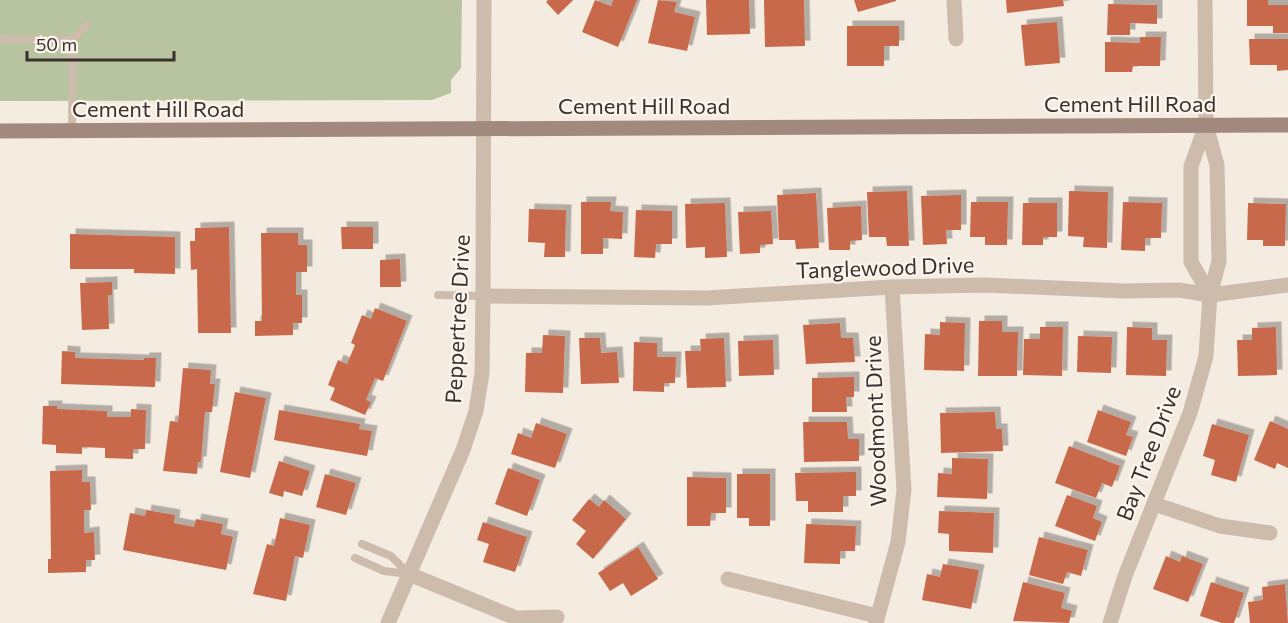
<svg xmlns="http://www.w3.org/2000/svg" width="1288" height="623" font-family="Commissioner,sans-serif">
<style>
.green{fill:#b8c4a0}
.building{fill:#c8694b;filter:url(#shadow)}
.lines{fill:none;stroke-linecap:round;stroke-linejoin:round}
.lane{stroke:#cdbbac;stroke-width:8}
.street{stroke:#cdbbac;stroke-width:15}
.secondary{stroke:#a18a7d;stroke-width:15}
.labels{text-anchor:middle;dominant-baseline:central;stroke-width:4.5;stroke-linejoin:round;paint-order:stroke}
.street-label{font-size:22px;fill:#3b302b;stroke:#fbf5ee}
</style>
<defs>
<filter id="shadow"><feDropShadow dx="5.5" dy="-5.5" stdDeviation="0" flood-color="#0004"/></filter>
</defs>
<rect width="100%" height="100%" fill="#f4ebe1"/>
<path class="green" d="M0,0H462L461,68L451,80V93L432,100L0,101Z"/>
<g class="building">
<path d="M548,0H573L558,15L546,2Z"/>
<path d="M595,0L611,6L613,0H637L618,47L582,32Z"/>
<path d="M658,0L677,2L674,12L695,17L687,51L648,43Z"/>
<path d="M706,0H749L750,34L707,35Z"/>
<path d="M764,0H804L805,46L765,47Z"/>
<path d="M854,0H896V1L858,12Z"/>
<path d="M1006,0H1063L1064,6L1007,13Z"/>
<path d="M1247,0H1268V5H1288V33H1273V26H1247Z"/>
<path d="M1108,4L1157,5V24L1130,23V35H1107Z"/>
<path d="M1057,22L1060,63L1025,66L1021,25Z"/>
<path d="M847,26H899V46H884V66H847Z"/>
<path d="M1140,37H1161L1160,66H1133L1132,72H1105V42L1140,43Z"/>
<path d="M1249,39H1288V70L1277,71V65H1250Z"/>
<path d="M907,191L909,246H887L886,237H869L867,192Z"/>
<path d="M1069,191L1108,192L1107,248L1083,247L1084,237L1068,236Z"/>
<path d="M816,193L819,248L796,249L795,240H779L777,195Z"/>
<path d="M961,195V230H946L947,244L923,245L921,196Z"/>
<path d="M581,202H611L610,211L623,212L622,239L603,238V254H581Z"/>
<path d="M971,202H1008L1007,245H985V237H970Z"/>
<path d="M1123,202L1162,203L1161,238H1145V251L1121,250Z"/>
<path d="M725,203L727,257L705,258V247L686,248L685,204Z"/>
<path d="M1023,203H1057V237H1043V245H1022Z"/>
<path d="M1248,203L1286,204L1285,246H1263V240H1247Z"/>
<path d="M861,206L862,240L850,241V250H829L827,208Z"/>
<path d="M529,209L566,210L565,257H544L545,243L528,242Z"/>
<path d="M636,210L672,211V244H656L655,258L634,257Z"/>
<path d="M771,211L773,244L760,245V253L740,254L738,212Z"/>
<path d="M229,227L231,333H198L197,269L191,270L190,241H195V228Z"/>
<path d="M341,227H373V249H342Z"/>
<path d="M261,233H298V245H307V272H296V295H302V323H293V335L255,336V321H262Z"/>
<path d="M70,234L175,237V274L134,273V269H70Z"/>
<path d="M400,259L401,287H380V260Z"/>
<path d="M112,282V295H108L109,329L82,330L80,283Z"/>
<path d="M375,308L407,321L383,381L375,378L366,400L371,402L365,415L330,400L335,388L328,385L338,360L347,364L355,345L351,343L362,315L371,319Z"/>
<path d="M979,321H1002V332H1018L1017,376H978Z"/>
<path d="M940,322L965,323L964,371L924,370L925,334L940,335Z"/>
<path d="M840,323L841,338H853L855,362L806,364L803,325Z"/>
<path d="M1040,327H1063L1062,376L1023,375L1024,339H1040Z"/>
<path d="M1127,327L1152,328V340H1167L1166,376L1126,375Z"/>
<path d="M1276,327L1277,375L1238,376L1237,340H1252V328Z"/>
<path d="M543,335L565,336L563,393L525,392L526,353H542Z"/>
<path d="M1078,336L1112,337L1111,373L1077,372Z"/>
<path d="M579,338H600L601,353L617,352L619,383L581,384Z"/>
<path d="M724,338L726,387L687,388L685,351H701L700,339Z"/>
<path d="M773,340L774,375L739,376L738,341Z"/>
<path d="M634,342L657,343V357H676L675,383H664V392L633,391Z"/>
<path d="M62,351L75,352V358L144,360V358H156L155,387L61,384Z"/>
<path d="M183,368L211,370L210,384H215L212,412H205L201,462H198L197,474L163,471L170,421L178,422Z"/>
<path d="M854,377V397H846L847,412H812V378Z"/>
<path d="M235,392L266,398L250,478L220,472Z"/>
<path d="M43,406H57V409L107,411V417H131V409L146,410L145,449H133V459L105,458V448L82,447V454L56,453V445L42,444Z"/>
<path d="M279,410L360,424L359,429L372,431L367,456L274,440Z"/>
<path d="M1098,410L1131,422L1126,435L1133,437L1126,456L1087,442Z"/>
<path d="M995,412L996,429H1002L1003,451L941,453L940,413Z"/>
<path d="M1270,421L1288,429V468L1277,463L1275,469L1254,460Z"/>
<path d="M803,422H847L848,439H859V461L804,462Z"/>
<path d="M536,423L567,434L555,468L511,454L518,433L531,438Z"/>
<path d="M1212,424L1249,435L1236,482L1211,475L1215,460L1203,456Z"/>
<path d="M1069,446L1120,466L1112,487L1102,483L1096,498L1055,483Z"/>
<path d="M952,458L988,459L987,499L937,497L938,473L952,474Z"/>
<path d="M279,461L310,471L302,496L284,491L283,497L269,493Z"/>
<path d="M508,468L540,480L527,516L495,504Z"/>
<path d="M82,470V482H90L91,510H84V533L94,532L95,560H86V572L48,573V559H51L50,471Z"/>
<path d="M856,472V496H843V512H808V501H796L795,473Z"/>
<path d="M325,474L356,483L346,515L316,507Z"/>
<path d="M737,474H770V526H749V518H737Z"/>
<path d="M687,477L726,478V513H711L710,526H687Z"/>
<path d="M1067,495L1097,506L1093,518L1102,522L1095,541L1055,526Z"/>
<path d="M589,499L599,507L604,500L626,519L593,559L576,544L586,531L572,520Z"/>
<path d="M146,510L175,515L174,523L194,527L196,519L223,524L221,534L233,537L226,570L123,550L130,513L145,516Z"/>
<path d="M939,511L994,513L993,553L949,551V534L938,533Z"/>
<path d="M280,518L310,525L303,558L295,556L286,601L253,594L267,544L274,546Z"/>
<path d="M483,522L527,537L515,572L483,562L489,544L477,540Z"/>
<path d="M806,524L856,526L855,551H840V564L804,563Z"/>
<path d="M1039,537L1088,550L1081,576L1067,572L1063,584L1029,575Z"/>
<path d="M638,547L658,579L631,596L623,583L610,591L598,573Z"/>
<path d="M1166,556L1180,562L1182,556L1203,564L1188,602L1153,589Z"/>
<path d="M943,564L979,570L971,609L922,600L927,574L940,577Z"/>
<path d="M1023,582L1065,593L1061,608L1072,611L1069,623L1013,621Z"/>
<path d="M1211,582L1244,593L1234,623H1222L1200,616Z"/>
<path d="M1285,584L1288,623H1250L1248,602L1263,600L1262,587Z"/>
</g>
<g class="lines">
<g class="lane">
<path d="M0,39L73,40"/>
<path d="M72,131L73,40L86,25"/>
<path d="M438,295L483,296"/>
<path d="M362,544L391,556L409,574"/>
<path d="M355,558L384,571L409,574"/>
</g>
<g class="street">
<path d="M954,0L956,39"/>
<path d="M1206,125L1191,166V262L1210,295"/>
<path d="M483,296L706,298L892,287L985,285L1124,291L1179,290L1210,295L1288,285"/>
<path d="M1154,504L1220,526L1270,533"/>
<path d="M409,574L516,618L557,617"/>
<path d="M728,579L877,616"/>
<path d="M388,623L463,450L476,411L482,373L483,296L484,0"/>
<path d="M876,623L898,542L904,490L892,287"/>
<path d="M1110,623L1125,576L1190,413L1206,356L1210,295L1219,261L1217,165L1206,125L1205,0"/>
</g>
<path class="secondary" d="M0,131L1288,125"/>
</g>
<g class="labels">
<g class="street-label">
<text x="1130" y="103">Cement Hill Road</text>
<text x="644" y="105">Cement Hill Road</text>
<text x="158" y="108">Cement Hill Road</text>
<text transform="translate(885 267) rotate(-2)">Tanglewood Drive</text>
<text transform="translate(457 319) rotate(-87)">Peppertree Drive</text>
<text transform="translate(875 421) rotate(-92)">Woodmont Drive</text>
<text transform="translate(1148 453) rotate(-69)">Bay Tree Drive</text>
</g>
</g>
<path d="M27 51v9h147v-9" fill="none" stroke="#3b302b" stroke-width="3"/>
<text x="36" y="51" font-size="18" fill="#3b302b" stroke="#fbf5ee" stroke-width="4.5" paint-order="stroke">50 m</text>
</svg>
